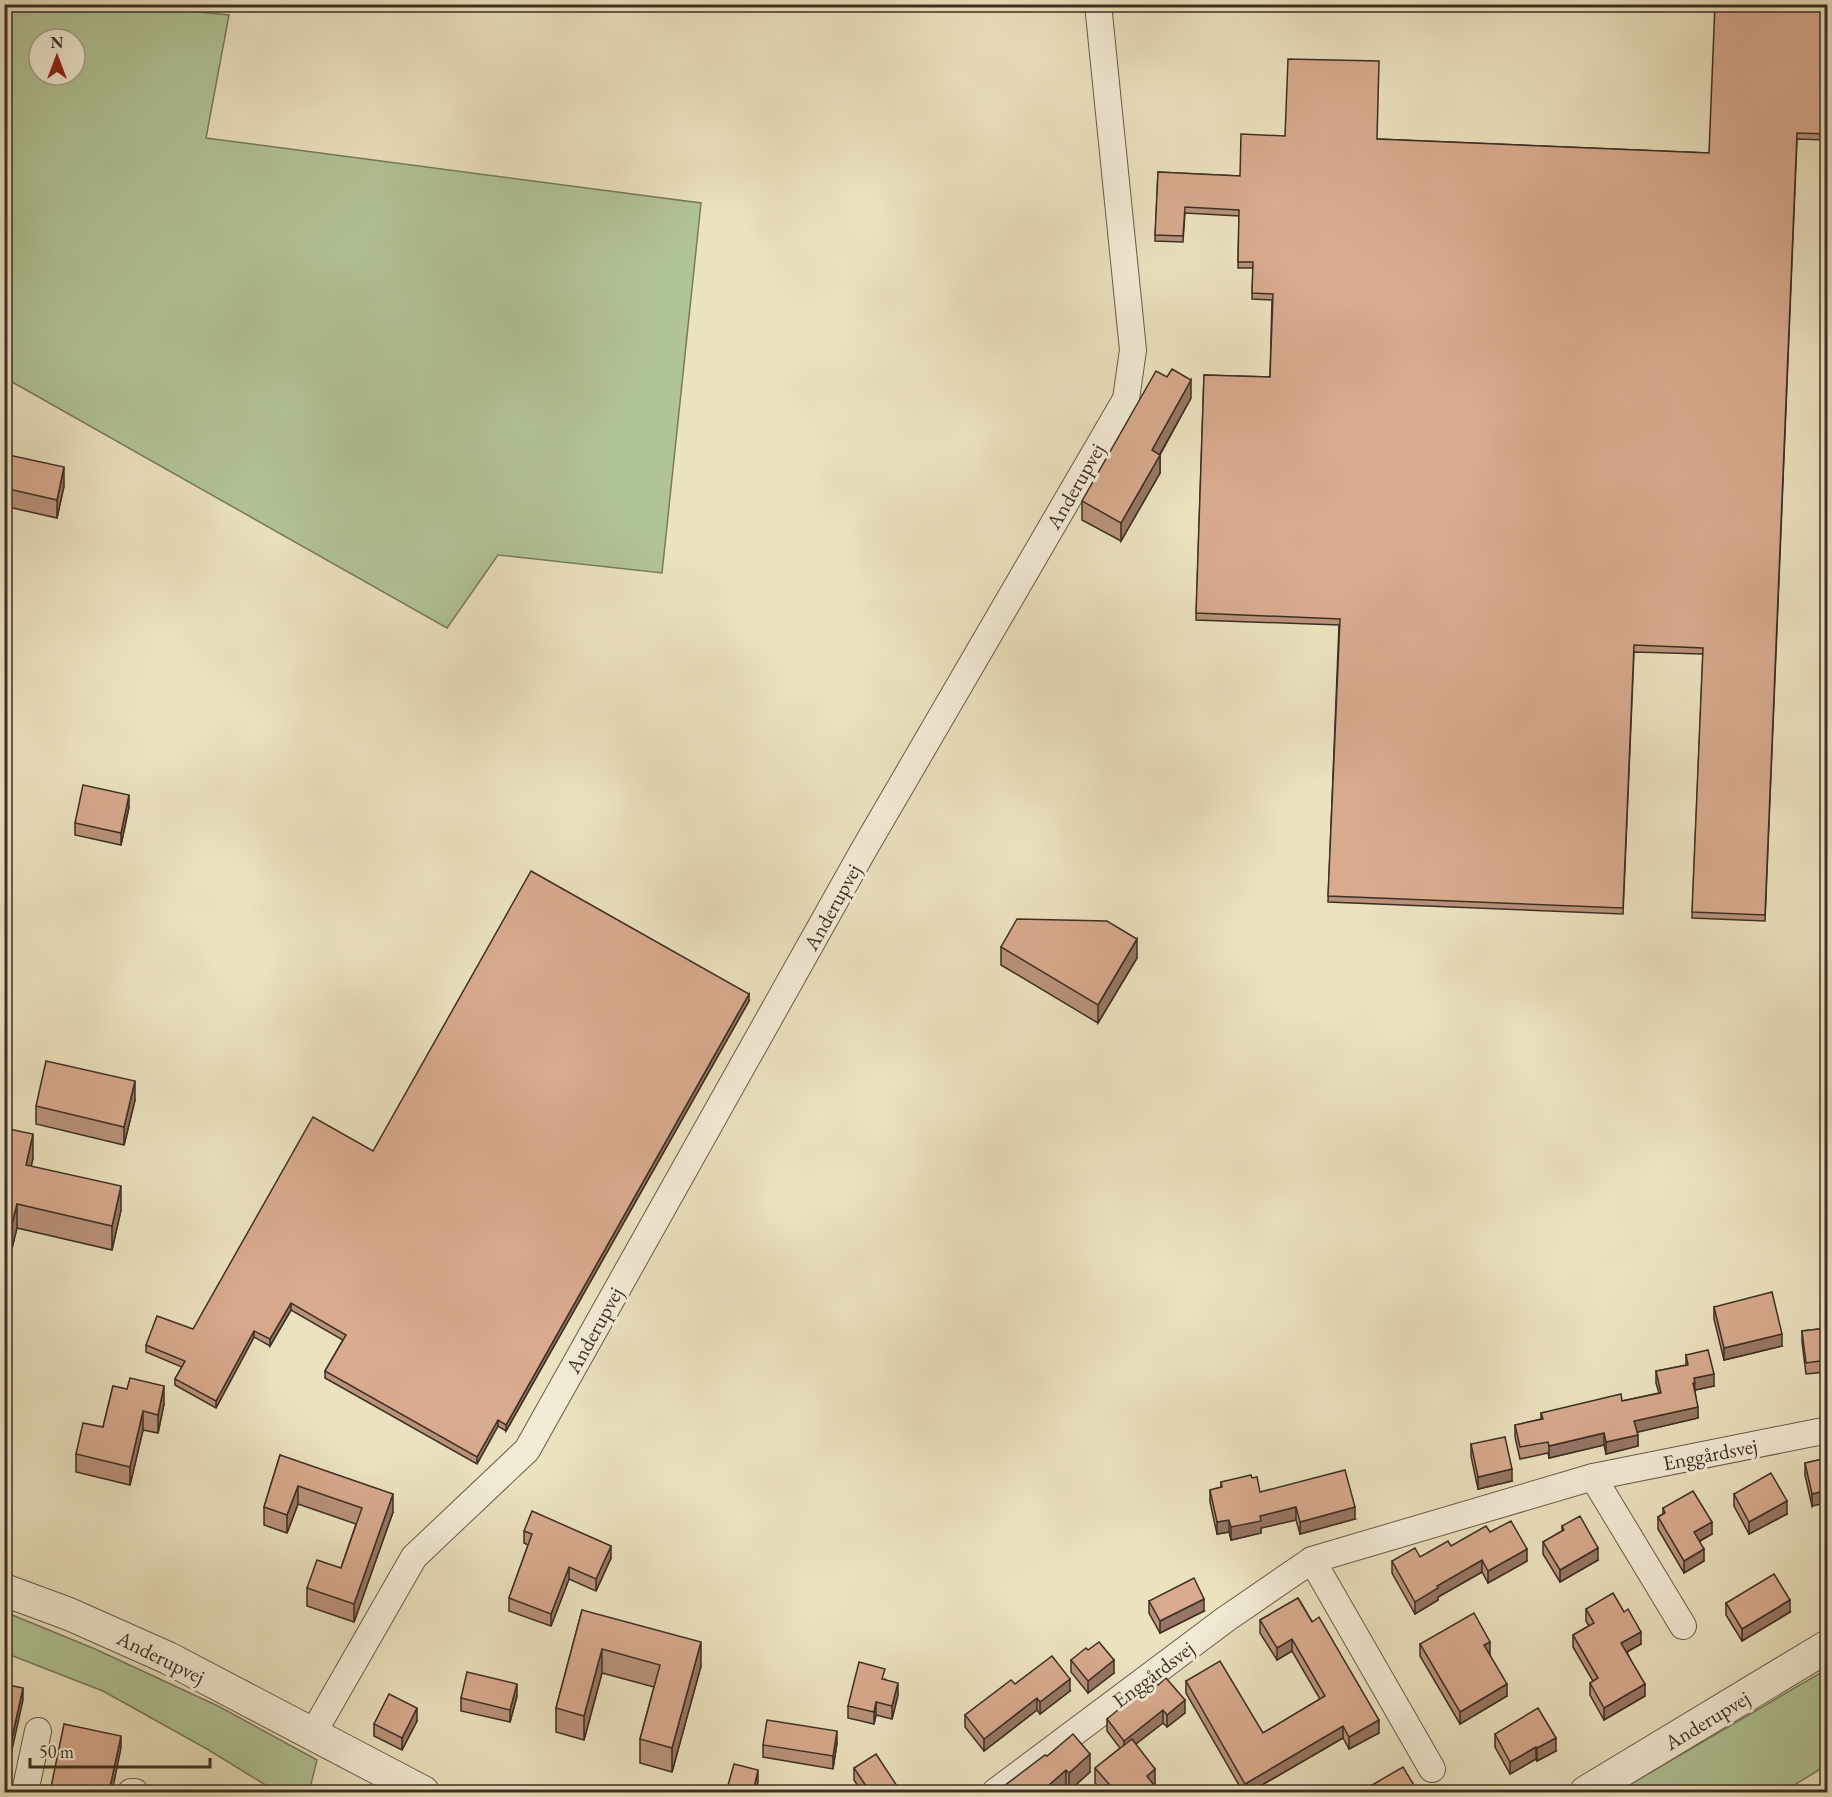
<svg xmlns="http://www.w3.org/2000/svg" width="1832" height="1797" font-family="'EB Garamond',serif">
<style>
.green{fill:#b1c497;stroke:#777a5e;stroke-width:1.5;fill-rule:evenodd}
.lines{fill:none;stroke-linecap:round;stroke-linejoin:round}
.minor-casing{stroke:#685c4c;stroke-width:28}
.tertiary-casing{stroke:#685c4c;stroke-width:34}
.minor{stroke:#f2ecd5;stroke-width:26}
.tertiary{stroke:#f2ecd5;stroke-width:32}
.wall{fill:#ba927a;stroke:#3d2f26;stroke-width:1.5}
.shaded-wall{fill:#977763;stroke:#3d2f26;stroke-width:1.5}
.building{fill:#d8aa8e;stroke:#3d2f26;stroke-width:1.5}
.labels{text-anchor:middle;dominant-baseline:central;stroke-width:6;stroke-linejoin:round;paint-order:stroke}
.street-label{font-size:21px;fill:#3d2f26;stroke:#f2ecd5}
</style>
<rect width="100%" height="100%" fill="#ebe2bf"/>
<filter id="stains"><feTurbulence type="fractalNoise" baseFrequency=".00333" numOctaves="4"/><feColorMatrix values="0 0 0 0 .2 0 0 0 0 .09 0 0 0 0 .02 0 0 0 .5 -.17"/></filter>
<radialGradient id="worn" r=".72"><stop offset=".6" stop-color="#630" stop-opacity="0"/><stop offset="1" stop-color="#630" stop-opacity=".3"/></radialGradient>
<g class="green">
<path d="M131,5L229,15L206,138L701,203L662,573L498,555L447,628L5,378V5ZM39,39H75V75H39Z"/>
<path d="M5,1612L95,1649L218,1706L317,1760L309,1792H277L207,1749L103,1691L5,1653Z"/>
<path d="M1827,1669V1765L1783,1792H1617Z"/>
</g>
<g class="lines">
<defs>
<g id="minor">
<path d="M1593,1477L1683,1626"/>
<path d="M1312,1560L1432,1769"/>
<path d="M312,1735L414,1557L527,1450L863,851L1126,399L1133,350L1098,4"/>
<path d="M25,1792L38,1731"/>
<path d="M131,1792H135"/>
<path d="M995,1792L1226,1619L1312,1560L1593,1477L1828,1430"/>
</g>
<g id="tertiary">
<path d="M4,1590L69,1614L168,1658L423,1792"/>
<path d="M1586,1792L1828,1646"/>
</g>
</defs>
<use href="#minor" class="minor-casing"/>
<use href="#tertiary" class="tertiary-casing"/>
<use href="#minor" class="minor"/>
<use href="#tertiary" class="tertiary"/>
</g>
<g class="wall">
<path d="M1827,4V140L1797,139L1765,921L1692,918L1703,654L1634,652L1623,914L1328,902L1339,625L1196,620L1204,375L1270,377L1272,300L1252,299L1253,268H1238L1239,216L1185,213L1183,242L1155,241L1158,172L1240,176L1377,139L1709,153Z"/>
<path d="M1191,398L1160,455V473L1121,541L1082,520V501Z"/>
<path d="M4,454L64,486L57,518L4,506Z"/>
<path d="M129,807L121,845L75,835V823Z"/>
<path d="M1001,947L1137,958L1098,1023L1001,965Z"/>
<path d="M749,1001L506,1431L498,1426L477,1464L325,1378V1371L343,1340L291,1310L270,1346L254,1337L216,1408L175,1385V1379L182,1367L146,1352V1345L193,1329L373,1151Z"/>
<path d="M135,1100L124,1145L36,1124V1106Z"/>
<path d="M4,1128L33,1158L31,1166L121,1210L112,1250L17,1228L12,1248L4,1247Z"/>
<path d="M1714,1307L1782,1346L1724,1360L1714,1319Z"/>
<path d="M1827,1328V1372L1806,1374L1802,1342V1331Z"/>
<path d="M1686,1355L1714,1386L1695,1390L1698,1418L1637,1432L1638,1446L1606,1454L1604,1445L1549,1458L1548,1453L1520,1459L1515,1437V1425L1541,1419V1413L1622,1401L1659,1393L1656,1383V1371L1686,1365Z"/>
<path d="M113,1386L164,1404L158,1433L143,1430L130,1485L76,1472V1454L103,1427Z"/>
<path d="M1471,1444L1512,1481L1478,1489L1471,1456Z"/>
<path d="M280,1455L393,1512L354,1622L307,1606V1588L341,1568L356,1524L298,1504L287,1533L264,1525V1507Z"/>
<path d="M1827,1458L1812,1506L1805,1475V1463Z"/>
<path d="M1252,1478L1260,1492L1355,1519L1300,1534L1296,1520L1261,1528V1533L1231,1540L1229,1532L1217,1534L1210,1502V1490L1221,1487V1482Z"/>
<path d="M1734,1494L1787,1514L1749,1534L1734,1506Z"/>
<path d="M1663,1508L1712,1534L1700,1541L1704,1561L1684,1573L1658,1529V1517L1663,1514Z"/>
<path d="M1562,1526L1598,1560L1560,1582L1543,1554V1542L1562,1531Z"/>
<path d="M524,1531L611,1558L596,1591L569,1579L551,1626L509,1611V1598L528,1545L524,1543Z"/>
<path d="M1490,1532L1527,1561L1488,1583L1482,1572L1438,1597V1600L1415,1614L1392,1573V1561L1420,1557Z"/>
<path d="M1298,1598L1379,1733L1349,1749L1343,1738L1250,1792H1243L1186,1693V1681L1263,1733L1320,1699L1292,1651L1277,1660L1260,1633V1620Z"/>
<path d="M1149,1601L1204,1611L1160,1633L1149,1613Z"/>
<path d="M1726,1603L1790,1612L1742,1641L1726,1615Z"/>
<path d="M1586,1609L1641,1644L1627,1652L1645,1696L1604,1720L1590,1695V1683L1593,1681L1573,1647V1635L1589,1626L1586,1621Z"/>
<path d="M582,1610L701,1666L672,1772L640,1763V1739L654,1687L602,1673L584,1740L556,1732V1708Z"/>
<path d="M1420,1644L1490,1654H1489L1507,1696L1460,1724L1420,1656Z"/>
<path d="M1088,1650L1114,1673L1088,1693L1071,1672V1660Z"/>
<path d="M885,1679L898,1695L892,1719L876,1715L874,1724L848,1718V1706Z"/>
<path d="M1015,1684L1070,1691L1040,1714L1037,1710L984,1751L965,1727V1715Z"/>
<path d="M1158,1685L1185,1713L1167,1727L1163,1723L1136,1744L1155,1784L1154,1785L1159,1792H1103L1095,1783V1768L1120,1748L1107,1731V1719Z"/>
<path d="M517,1696L510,1722L461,1711V1698Z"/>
<path d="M417,1721L402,1750L374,1736V1724Z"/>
<path d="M1495,1734L1556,1751L1537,1761L1536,1759L1510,1774L1495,1747Z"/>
<path d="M837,1743L833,1769L763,1757V1745Z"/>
<path d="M1047,1756L1090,1772L1069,1791L1066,1789L1062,1792H988L1004,1786Z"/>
<path d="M854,1768L901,1792H862L854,1780Z"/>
</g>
<g class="shaded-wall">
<path d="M1191,380V398L1152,468V450Z"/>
<path d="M1160,455V473L1121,541V523Z"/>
<path d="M64,467V486L57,518V500Z"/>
<path d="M129,795V807L121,845V833Z"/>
<path d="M1137,939V958L1098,1023V1005Z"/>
<path d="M749,994V1001L506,1431V1425Z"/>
<path d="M135,1081V1100L124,1145V1127Z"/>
<path d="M33,1134V1158L26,1189V1165Z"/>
<path d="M121,1186V1210L112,1250V1226Z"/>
<path d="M17,1204V1228L12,1248V1224Z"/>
<path d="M291,1303V1310L270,1346V1339Z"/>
<path d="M254,1331V1337L216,1408V1401Z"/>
<path d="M1782,1334V1346L1724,1360V1348Z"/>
<path d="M1714,1374V1386L1695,1390L1694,1378Z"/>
<path d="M164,1386V1404L158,1433V1415Z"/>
<path d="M1698,1407V1418L1634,1433V1421Z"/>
<path d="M143,1411V1430L130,1485V1467Z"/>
<path d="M498,1420V1426L477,1464V1457Z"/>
<path d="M1604,1433V1445L1549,1458V1446Z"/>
<path d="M1638,1435V1446L1606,1454V1442Z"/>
<path d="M1512,1469V1481L1478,1489V1477Z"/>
<path d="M298,1486V1504L287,1533V1515Z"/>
<path d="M1827,1490V1503L1812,1506V1494Z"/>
<path d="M393,1494V1512L354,1622V1604Z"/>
<path d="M1787,1501V1514L1749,1534V1522Z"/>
<path d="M1296,1507V1520L1261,1528V1533L1231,1540V1527L1260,1516Z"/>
<path d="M1355,1507V1519L1300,1534V1522Z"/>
<path d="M1229,1520V1532L1217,1534V1522Z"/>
<path d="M1712,1522V1534L1694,1544V1532Z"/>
<path d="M611,1546V1558L596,1591V1579Z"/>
<path d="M1598,1548V1560L1560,1582V1570Z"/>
<path d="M1527,1549V1561L1488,1583V1571Z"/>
<path d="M1704,1549V1561L1684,1573V1561Z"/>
<path d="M1482,1560V1572L1438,1597V1600L1415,1614V1602L1437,1586Z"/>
<path d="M569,1567V1579L551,1626V1614Z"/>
<path d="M1204,1599V1611L1160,1633V1621Z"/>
<path d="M1790,1600V1612L1742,1641V1629Z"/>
<path d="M1641,1632V1644L1621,1655V1643Z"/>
<path d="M1292,1639V1651L1277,1660V1648Z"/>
<path d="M701,1642V1666L672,1772V1748Z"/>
<path d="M1490,1642V1654L1484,1658V1645Z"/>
<path d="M602,1649V1673L584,1740V1716Z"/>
<path d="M1114,1660V1673L1088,1693V1681Z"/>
<path d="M1070,1679V1691L1040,1714V1702Z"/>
<path d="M898,1683V1695L892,1719V1706Z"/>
<path d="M517,1684V1696L510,1722V1710Z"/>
<path d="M1507,1684V1696L1460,1724V1712Z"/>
<path d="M1645,1684V1696L1604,1720V1708Z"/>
<path d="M23,1688V1700L4,1786V1774Z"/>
<path d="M1037,1698V1710L984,1751V1739Z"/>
<path d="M1185,1700V1713L1167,1727V1715Z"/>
<path d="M876,1702V1715L874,1724V1712Z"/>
<path d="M417,1708V1721L402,1750V1738Z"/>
<path d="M1163,1710V1723L1124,1753V1741Z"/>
<path d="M1379,1720V1733L1349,1749V1737Z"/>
<path d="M1343,1726V1738L1250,1792H1245V1784Z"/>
<path d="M837,1731V1743L833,1769V1756Z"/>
<path d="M121,1736V1748L112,1792H109Z"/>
<path d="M1556,1738V1751L1537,1761V1748Z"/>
<path d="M1536,1747V1759L1510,1774V1762Z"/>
<path d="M1090,1754V1772L1069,1791V1773Z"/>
<path d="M1155,1769V1784L1147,1791V1776Z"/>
<path d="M758,1770V1782L756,1792H753Z"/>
<path d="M1066,1770V1789L1062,1792H1041Z"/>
</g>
<g class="building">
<path d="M1715,4H1827V134L1797,133L1765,915L1692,912L1703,648L1634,645L1623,908L1328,896L1340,619L1196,613L1204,375L1270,377L1273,294L1252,293L1253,262H1238L1239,210L1185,207L1183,236L1155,235L1158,172L1240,176L1241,134L1285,136L1288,59L1379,61L1377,139L1709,153Z"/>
<path d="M1172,369L1191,380L1152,450L1160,455L1121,523L1082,501L1156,371L1167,377Z"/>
<path d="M4,454L64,467L57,500L4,488Z"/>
<path d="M83,785L129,795L121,833L75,823Z"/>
<path d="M531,871L749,994L506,1425L498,1420L477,1457L325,1371L346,1335L291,1303L270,1339L254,1331L216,1401L175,1379L185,1361L146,1345L157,1316L193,1329L313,1117L373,1151Z"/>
<path d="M1017,919L1107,921L1137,939L1098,1005L1001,947Z"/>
<path d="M46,1061L135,1081L124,1127L36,1106Z"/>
<path d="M4,1128L33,1134L26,1165L121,1186L112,1226L17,1204L12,1224L4,1223Z"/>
<path d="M1772,1292L1782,1334L1724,1348L1714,1307Z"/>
<path d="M1827,1328V1360L1806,1363L1802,1331Z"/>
<path d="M1708,1350L1714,1374L1694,1378L1695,1383H1693L1698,1407L1634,1421L1638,1435L1606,1442L1604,1433L1549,1446L1548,1442L1520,1447L1515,1425L1543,1419L1541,1413L1621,1394L1622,1401L1661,1393L1656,1371L1688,1365L1686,1355Z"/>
<path d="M130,1378L164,1386L158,1415L143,1411L130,1467L76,1454L83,1423L103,1427L113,1386L127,1389Z"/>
<path d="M1505,1437L1512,1469L1478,1477L1471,1444Z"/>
<path d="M280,1455L393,1494L354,1604L307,1588L317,1560L341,1568L362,1508L298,1486L287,1515L264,1507Z"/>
<path d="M1827,1458V1490L1812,1494L1805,1463Z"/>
<path d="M1345,1470L1355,1507L1300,1522L1296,1507L1260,1516L1261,1521L1231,1527L1229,1520L1217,1522L1210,1490L1222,1487L1221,1482L1251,1475L1252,1478L1257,1477L1260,1492Z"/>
<path d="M1771,1473L1787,1501L1749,1522L1734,1494Z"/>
<path d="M1693,1491L1712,1522L1694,1532L1704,1549L1684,1561L1658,1517L1665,1513L1663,1508Z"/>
<path d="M532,1511L611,1546L596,1579L569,1567L551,1614L509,1598L532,1534L524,1531Z"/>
<path d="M1580,1516L1598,1548L1560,1570L1543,1542L1564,1530L1562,1526Z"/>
<path d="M1511,1521L1527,1549L1488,1571L1482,1560L1437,1586L1438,1588L1415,1602L1392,1561L1415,1548L1420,1557L1448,1541L1451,1546L1486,1526L1490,1532Z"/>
<path d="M1774,1574L1790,1600L1742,1629L1726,1603Z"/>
<path d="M1194,1578L1204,1599L1160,1621L1149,1601Z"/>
<path d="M1613,1593L1624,1612L1628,1609L1641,1632L1621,1643L1645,1684L1604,1708L1590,1683L1598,1678L1573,1635L1594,1623L1586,1609Z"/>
<path d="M1298,1598L1312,1622L1319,1617L1379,1720L1349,1737L1343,1726L1245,1784L1186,1681L1220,1661L1263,1733L1325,1696L1292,1639L1277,1648L1260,1620Z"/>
<path d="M582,1610L701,1642L672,1748L640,1739L660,1665L602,1649L584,1716L556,1708Z"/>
<path d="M1474,1613L1490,1642L1484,1645L1507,1684L1460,1712L1420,1644Z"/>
<path d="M1099,1642L1114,1660L1088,1681L1071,1660L1086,1648L1088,1650Z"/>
<path d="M1052,1656L1070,1679L1040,1702L1037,1698L984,1739L965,1715L1011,1680L1015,1684Z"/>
<path d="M859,1662L885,1669L882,1679L898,1683L892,1706L876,1702L874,1712L848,1706Z"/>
<path d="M467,1672L517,1684L510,1710L461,1698Z"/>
<path d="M1166,1678L1185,1700L1167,1715L1163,1710L1124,1741L1107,1719L1154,1680L1158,1685Z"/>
<path d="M4,1684L23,1688L4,1774Z"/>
<path d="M389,1694L417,1708L402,1738L374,1724Z"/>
<path d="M1538,1708L1556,1738L1537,1748L1536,1747L1510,1762L1495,1734Z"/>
<path d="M767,1720L837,1731L833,1756L763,1745Z"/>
<path d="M64,1724L121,1736L109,1792H50Z"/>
<path d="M1073,1734L1090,1754L1069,1773L1066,1770L1041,1792H988L993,1788L1004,1786L1045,1755L1047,1756Z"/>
<path d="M1132,1739L1155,1769L1147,1776L1159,1792H1116L1095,1768Z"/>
<path d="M876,1754L901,1792H870L854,1768Z"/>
<path d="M734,1764L758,1770L753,1792H726Z"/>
<path d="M1403,1767L1418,1792H1360Z"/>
</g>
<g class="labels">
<g class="street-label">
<text transform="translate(1075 486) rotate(-60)">Anderupvej</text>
<text transform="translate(832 907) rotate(-61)">Anderupvej</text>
<text transform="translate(594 1330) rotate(-61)">Anderupvej</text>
<text transform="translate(1710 1454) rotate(-11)">Enggårdsvej</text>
<text transform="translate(161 1657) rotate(26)">Anderupvej</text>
<text transform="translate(1153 1674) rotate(-37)">Enggårdsvej</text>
<text transform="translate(1707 1720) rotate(-31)">Anderupvej</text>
</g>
</g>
<rect width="1832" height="1797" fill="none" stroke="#ebe2bf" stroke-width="24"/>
<rect x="6" y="6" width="1820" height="1785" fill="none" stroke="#3d2f26" stroke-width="3"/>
<rect x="12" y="12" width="1808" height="1773" fill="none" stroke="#3d2f26" stroke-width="1.5"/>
<g transform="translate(57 57)"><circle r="28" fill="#f2ecd5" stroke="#aaa08f" stroke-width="1.5"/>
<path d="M0-4.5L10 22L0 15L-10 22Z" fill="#8f2418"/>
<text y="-9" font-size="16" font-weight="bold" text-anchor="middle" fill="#3d2f26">N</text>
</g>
<path d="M30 1758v9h180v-9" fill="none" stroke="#3d2f26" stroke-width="3"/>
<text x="39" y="1758" font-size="18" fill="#3d2f26" stroke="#f2ecd5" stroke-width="4.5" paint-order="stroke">50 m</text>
<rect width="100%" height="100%" filter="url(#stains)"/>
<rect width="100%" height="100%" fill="url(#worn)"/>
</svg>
